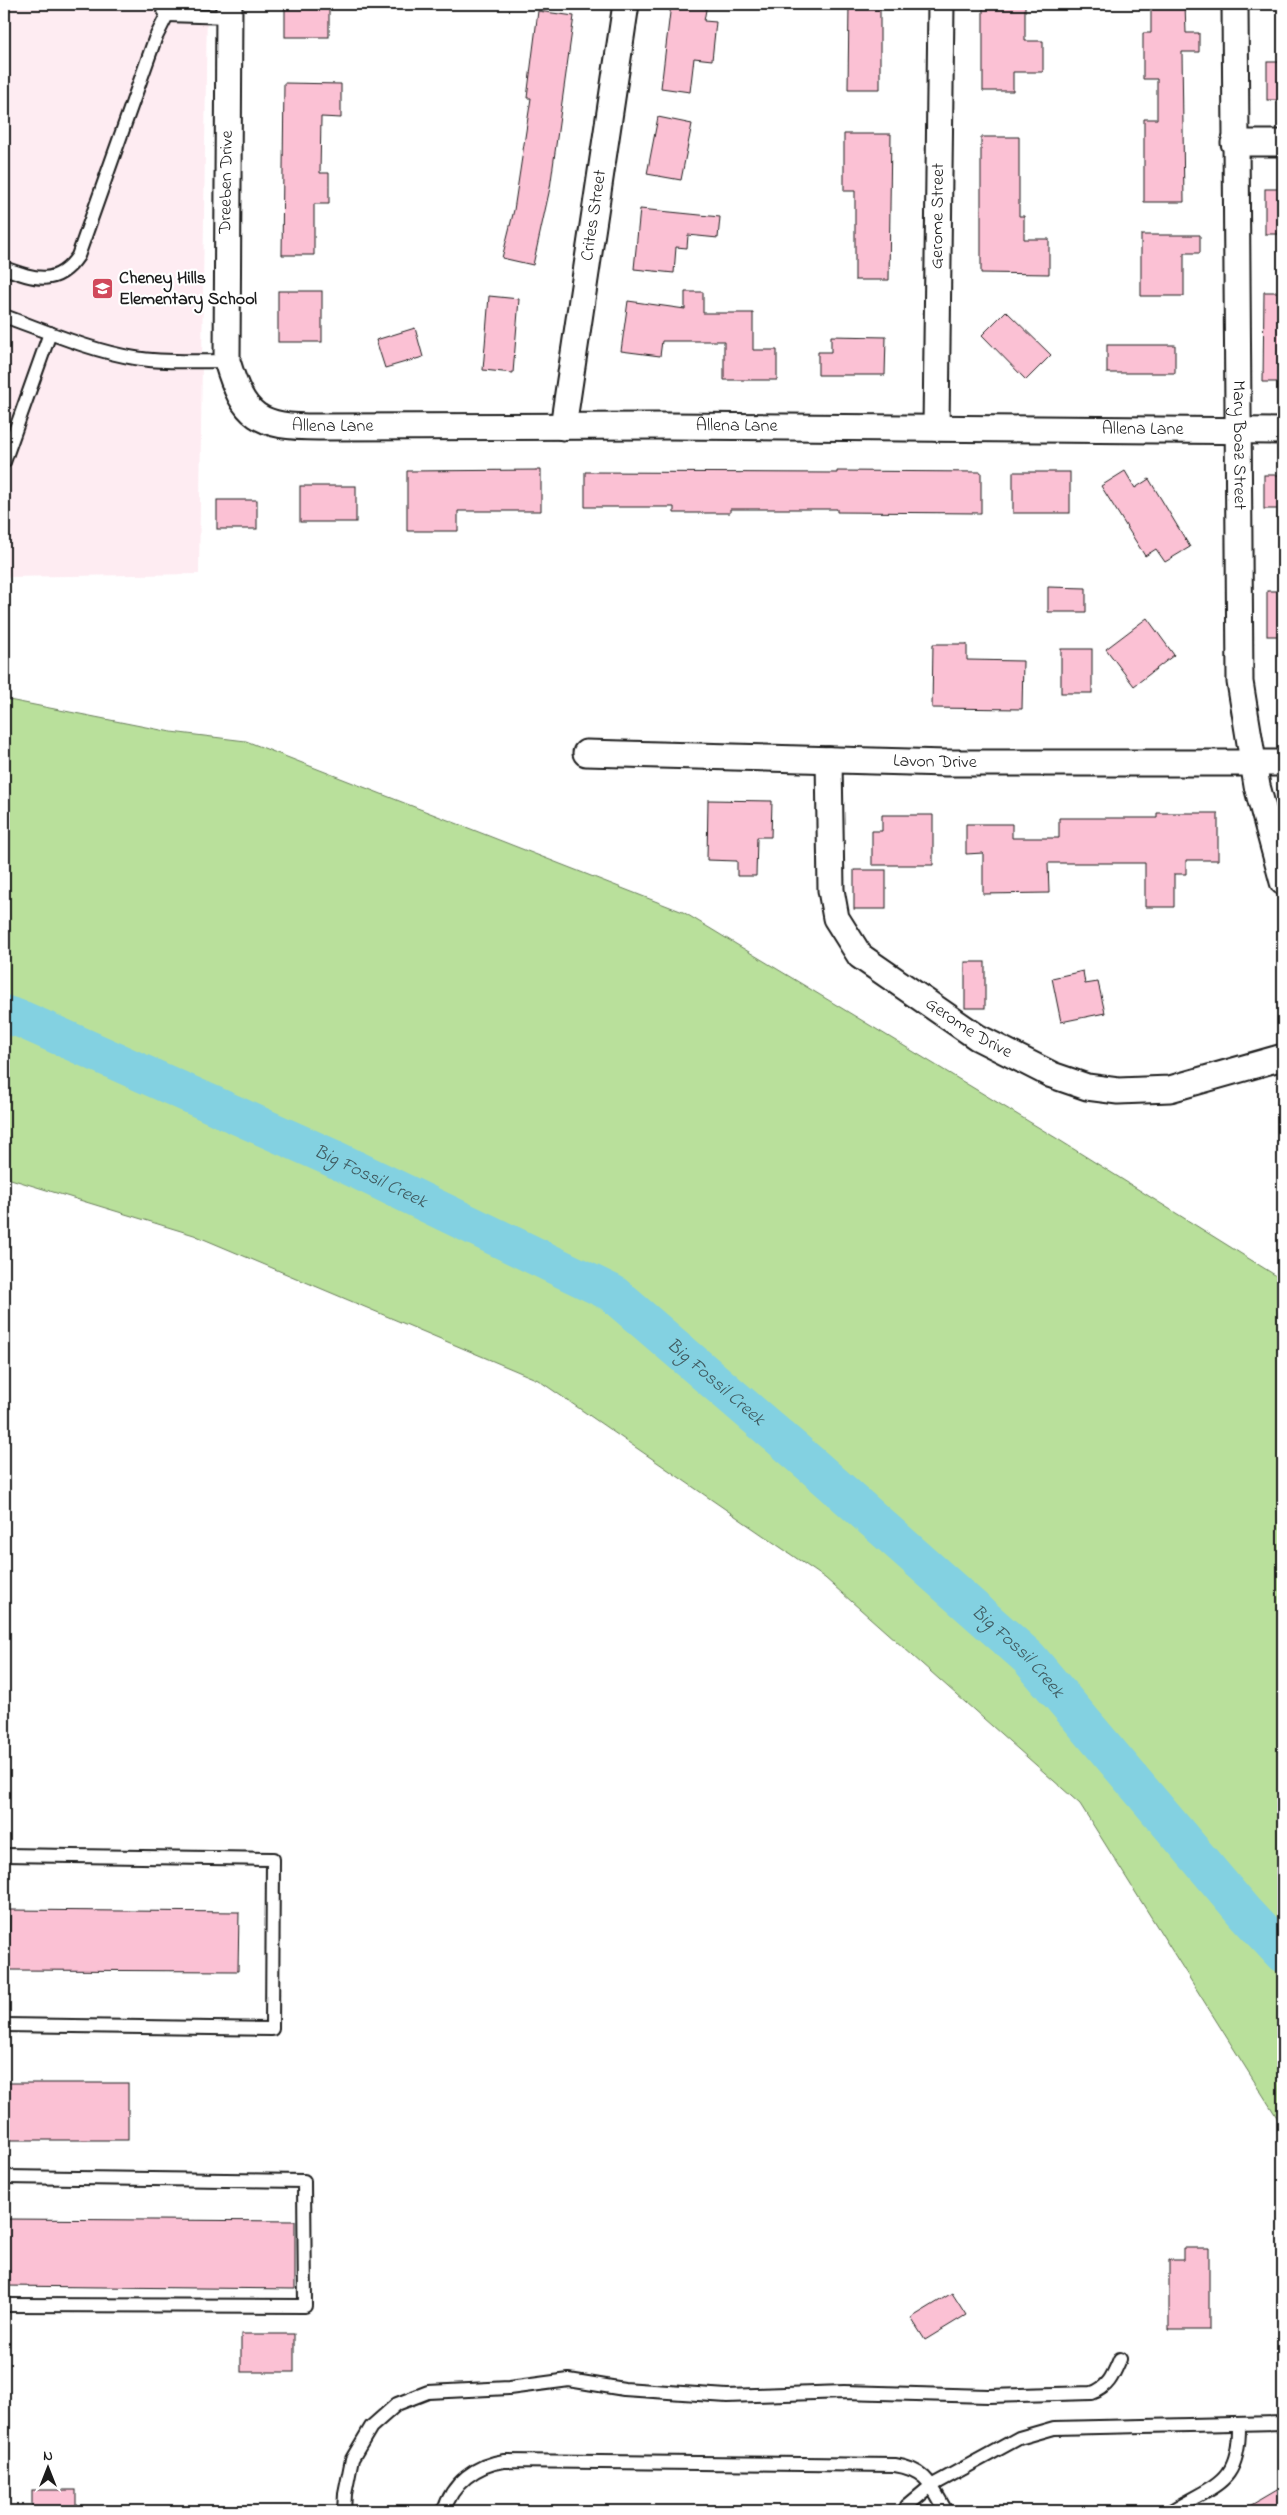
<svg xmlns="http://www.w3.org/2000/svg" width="1287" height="2515" font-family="'Indie Flower',sans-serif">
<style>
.built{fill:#feecf2}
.green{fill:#b9e09b;stroke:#6a7e5c}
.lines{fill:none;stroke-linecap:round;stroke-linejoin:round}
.river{stroke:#83d1e1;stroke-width:38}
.building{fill:#fbc1d4;stroke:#1c1c1c}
.service-casing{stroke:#1c1c1c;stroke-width:16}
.minor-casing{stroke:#1c1c1c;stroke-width:29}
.service{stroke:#fff;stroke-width:12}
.minor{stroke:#fff;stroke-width:25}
.labels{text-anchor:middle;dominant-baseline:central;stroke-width:4.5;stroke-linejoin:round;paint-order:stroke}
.street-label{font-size:18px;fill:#1c1c1c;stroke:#fff}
.poi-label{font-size:18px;font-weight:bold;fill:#1c1c1c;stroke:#fff;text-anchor:start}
.water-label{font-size:19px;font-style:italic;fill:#405b61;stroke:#fff}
</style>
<rect width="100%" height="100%" fill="#fff"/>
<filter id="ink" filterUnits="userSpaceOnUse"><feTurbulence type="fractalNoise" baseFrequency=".02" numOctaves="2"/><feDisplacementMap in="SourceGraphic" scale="10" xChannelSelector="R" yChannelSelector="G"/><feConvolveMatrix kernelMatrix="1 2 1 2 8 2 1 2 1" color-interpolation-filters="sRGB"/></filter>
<g filter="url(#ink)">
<path class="built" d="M4,4H207L199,574L4,577Z"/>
<path class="green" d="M4,699L171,732L246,741L683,912L1056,1138L1283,1280V2127L1080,1804L825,1578L538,1380L194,1235L4,1177Z"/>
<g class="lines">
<path class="river" id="s1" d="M4,1014L23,1020L330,1157L612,1293L814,1467L1029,1658L1244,1912L1283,1954"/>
</g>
<g class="building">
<rect x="285" y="4" width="44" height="33"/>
<path d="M671,4H707L704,21L716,22L712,60L694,58L690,92L661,88Z"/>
<path d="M849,4H880V89H848Z"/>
<path d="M983,4H1025V41H1043V72H1013V91H983Z"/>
<path d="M1151,4H1185L1186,33H1199V52H1182L1184,202H1144V119H1157V79H1143V33H1151Z"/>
<path d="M538,11L574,16L550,188L533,265L502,258L514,210L531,98H527Z"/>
<rect x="1267" y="62" width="16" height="38"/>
<path d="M284,83L341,84V118L321,117L320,173H329V204H314V255H282Z"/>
<path d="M658,117L692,124L681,180L647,174Z"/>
<path d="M844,134H891L889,280H855V191H844Z"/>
<path d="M981,137H1019V216H1024V239H1049V274L981,273Z"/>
<rect x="1265" y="189" width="18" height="45"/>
<path d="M640,209L720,217L718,238L688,235L687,248L676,247L674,273L634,269Z"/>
<path d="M1141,235H1200V253H1184V296H1141Z"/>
<rect x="278" y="291" width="44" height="51"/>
<path d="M685,292H703V313H753V350H777V380H724V341H662L660,356L621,351L628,301L685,309Z"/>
<path d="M1264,292H1283V382H1263Z"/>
<path d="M489,296L519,299L513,373L483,370Z"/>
<path d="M1006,311L1051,355L1026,380L982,335Z"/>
<path d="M415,328L423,357L385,368L376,340Z"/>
<path d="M831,336L886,337L885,375H818V352H831Z"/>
<rect x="1107" y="345" width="68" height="28"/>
<path d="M541,470V511H458V531H407V471Z"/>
<path d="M837,471L981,472V513L837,512V509H730V513H674V507H585V472L837,473Z"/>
<path d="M1125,471L1135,488L1149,479L1190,547L1165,562L1156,549L1145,556L1101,486Z"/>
<rect x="1013" y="472" width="57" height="41"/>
<rect x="1264" y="475" width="19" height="34"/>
<rect x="300" y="486" width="56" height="36"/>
<rect x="217" y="500" width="40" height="29"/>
<path d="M1048,587L1086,588V612H1048Z"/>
<rect x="1267" y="591" width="16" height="45"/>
<path d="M1147,618L1174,655L1134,686L1106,649Z"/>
<path d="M933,644H967V660L1023,661L1022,709L932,708Z"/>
<rect x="1061" y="649" width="31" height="44"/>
<path d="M708,800L772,801L771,837H757L756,876H737V861L707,860Z"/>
<path d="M1157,813H1218V860H1186V874H1174V907H1145V863H1048L1049,893L983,894V853L966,854V824H1012V838H1059V818H1157Z"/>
<path d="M882,815H933V865H872V831H882Z"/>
<rect x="854" y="870" width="32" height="39"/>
<rect x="965" y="962" width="20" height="46"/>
<path d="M1083,971L1085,984L1098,982L1105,1013L1061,1022L1052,978Z"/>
<path d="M10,1910L239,1912L238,1971L9,1970Z"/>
<rect x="4" y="2083" width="124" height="57"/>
<path d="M4,2219L295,2221V2289L4,2286Z"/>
<path d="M1183,2248H1209V2330H1169V2260H1183Z"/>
<path d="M952,2293L966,2315L925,2340L911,2318Z"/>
<rect x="241" y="2334" width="53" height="38"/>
<path d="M1283,2487V2511H1242Z"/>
<rect x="32" y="2490" width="44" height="21"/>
</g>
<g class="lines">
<defs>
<g id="service">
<path d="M160,4L167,15"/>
<path d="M167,15L229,17"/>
<path d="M4,268C35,279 57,287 78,256L155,39L167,15"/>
<path d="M4,316C46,331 91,351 135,358C165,363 197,361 227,361"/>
<path d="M4,462L50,333"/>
<path d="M4,1855L273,1859L272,2029L4,2025"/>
<path d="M4,2177L304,2181L305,2306L4,2305"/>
<path d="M344,2511L345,2494L352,2459L371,2427L397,2404L428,2392L509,2388L569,2380L624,2389L727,2396L844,2392L988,2396L1092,2393C1109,2387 1113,2375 1120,2359"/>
<path d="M444,2511C452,2483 476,2465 504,2461L895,2465C927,2470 931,2485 946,2511"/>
<path d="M905,2511L907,2506L931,2486L1019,2438L1054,2428L1283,2423"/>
<path d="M1171,2511C1217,2483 1240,2484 1239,2424"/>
</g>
<g id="minor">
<path id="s2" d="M229,4L227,361C244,418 259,427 318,427L668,426L1283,431"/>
<path id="s3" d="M1235,4L1240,682L1257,786L1283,882"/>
<path d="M1234,143H1283"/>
<path id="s4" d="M563,427L626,4"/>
<path id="s5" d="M936,428L941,4"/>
<path id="s6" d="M586,753L946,763H1283"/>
<path id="s7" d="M829,760L831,890L836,918L860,956L977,1037L1052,1075L1087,1087L1118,1091L1170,1089L1283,1057"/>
</g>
</defs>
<use href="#service" class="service-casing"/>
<use href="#minor" class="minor-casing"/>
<use href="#service" class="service"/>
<use href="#minor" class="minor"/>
</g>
</g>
<defs>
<symbol id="school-square" viewBox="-11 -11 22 22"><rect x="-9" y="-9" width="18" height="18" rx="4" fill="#d1495b" stroke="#fff"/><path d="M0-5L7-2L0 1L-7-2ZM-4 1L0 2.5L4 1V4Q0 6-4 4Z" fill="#fff"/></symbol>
</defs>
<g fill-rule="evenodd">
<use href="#school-square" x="90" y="276" width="25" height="25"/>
</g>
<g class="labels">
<g class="street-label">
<text transform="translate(227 182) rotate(-89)">Dreeben Drive</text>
<text stroke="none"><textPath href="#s4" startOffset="214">Crites Street</textPath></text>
<text stroke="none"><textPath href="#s5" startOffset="212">Gerome Street</textPath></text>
<text stroke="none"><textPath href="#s2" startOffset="498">Allena Lane</textPath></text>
<text stroke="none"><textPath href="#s2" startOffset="902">Allena Lane</textPath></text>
<text stroke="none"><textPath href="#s2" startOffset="1308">Allena Lane</textPath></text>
<text stroke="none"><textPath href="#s3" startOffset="441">Mary Boaz Street</textPath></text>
<text stroke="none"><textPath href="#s6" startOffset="349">Lavon Drive</textPath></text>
<text stroke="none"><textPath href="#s7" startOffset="334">Gerome Drive</textPath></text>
</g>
<g class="poi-label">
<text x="119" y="279">Cheney Hills<tspan x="119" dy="21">Elementary School</tspan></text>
</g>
<g class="water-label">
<text stroke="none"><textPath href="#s1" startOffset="401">Big Fossil Creek</textPath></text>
<text stroke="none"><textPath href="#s1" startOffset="806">Big Fossil Creek</textPath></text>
<text stroke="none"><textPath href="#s1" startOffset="1211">Big Fossil Creek</textPath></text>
</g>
</g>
<rect width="1287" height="2515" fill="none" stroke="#fff" stroke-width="20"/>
<rect x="10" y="10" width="1267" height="2495" fill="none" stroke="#1c1c1c" stroke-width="2" filter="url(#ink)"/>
<g transform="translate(48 2468)" stroke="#ffffff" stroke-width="4" paint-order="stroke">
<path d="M0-4L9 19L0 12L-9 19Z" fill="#1c1c1c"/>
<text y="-8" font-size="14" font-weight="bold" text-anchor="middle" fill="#1c1c1c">N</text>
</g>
</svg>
